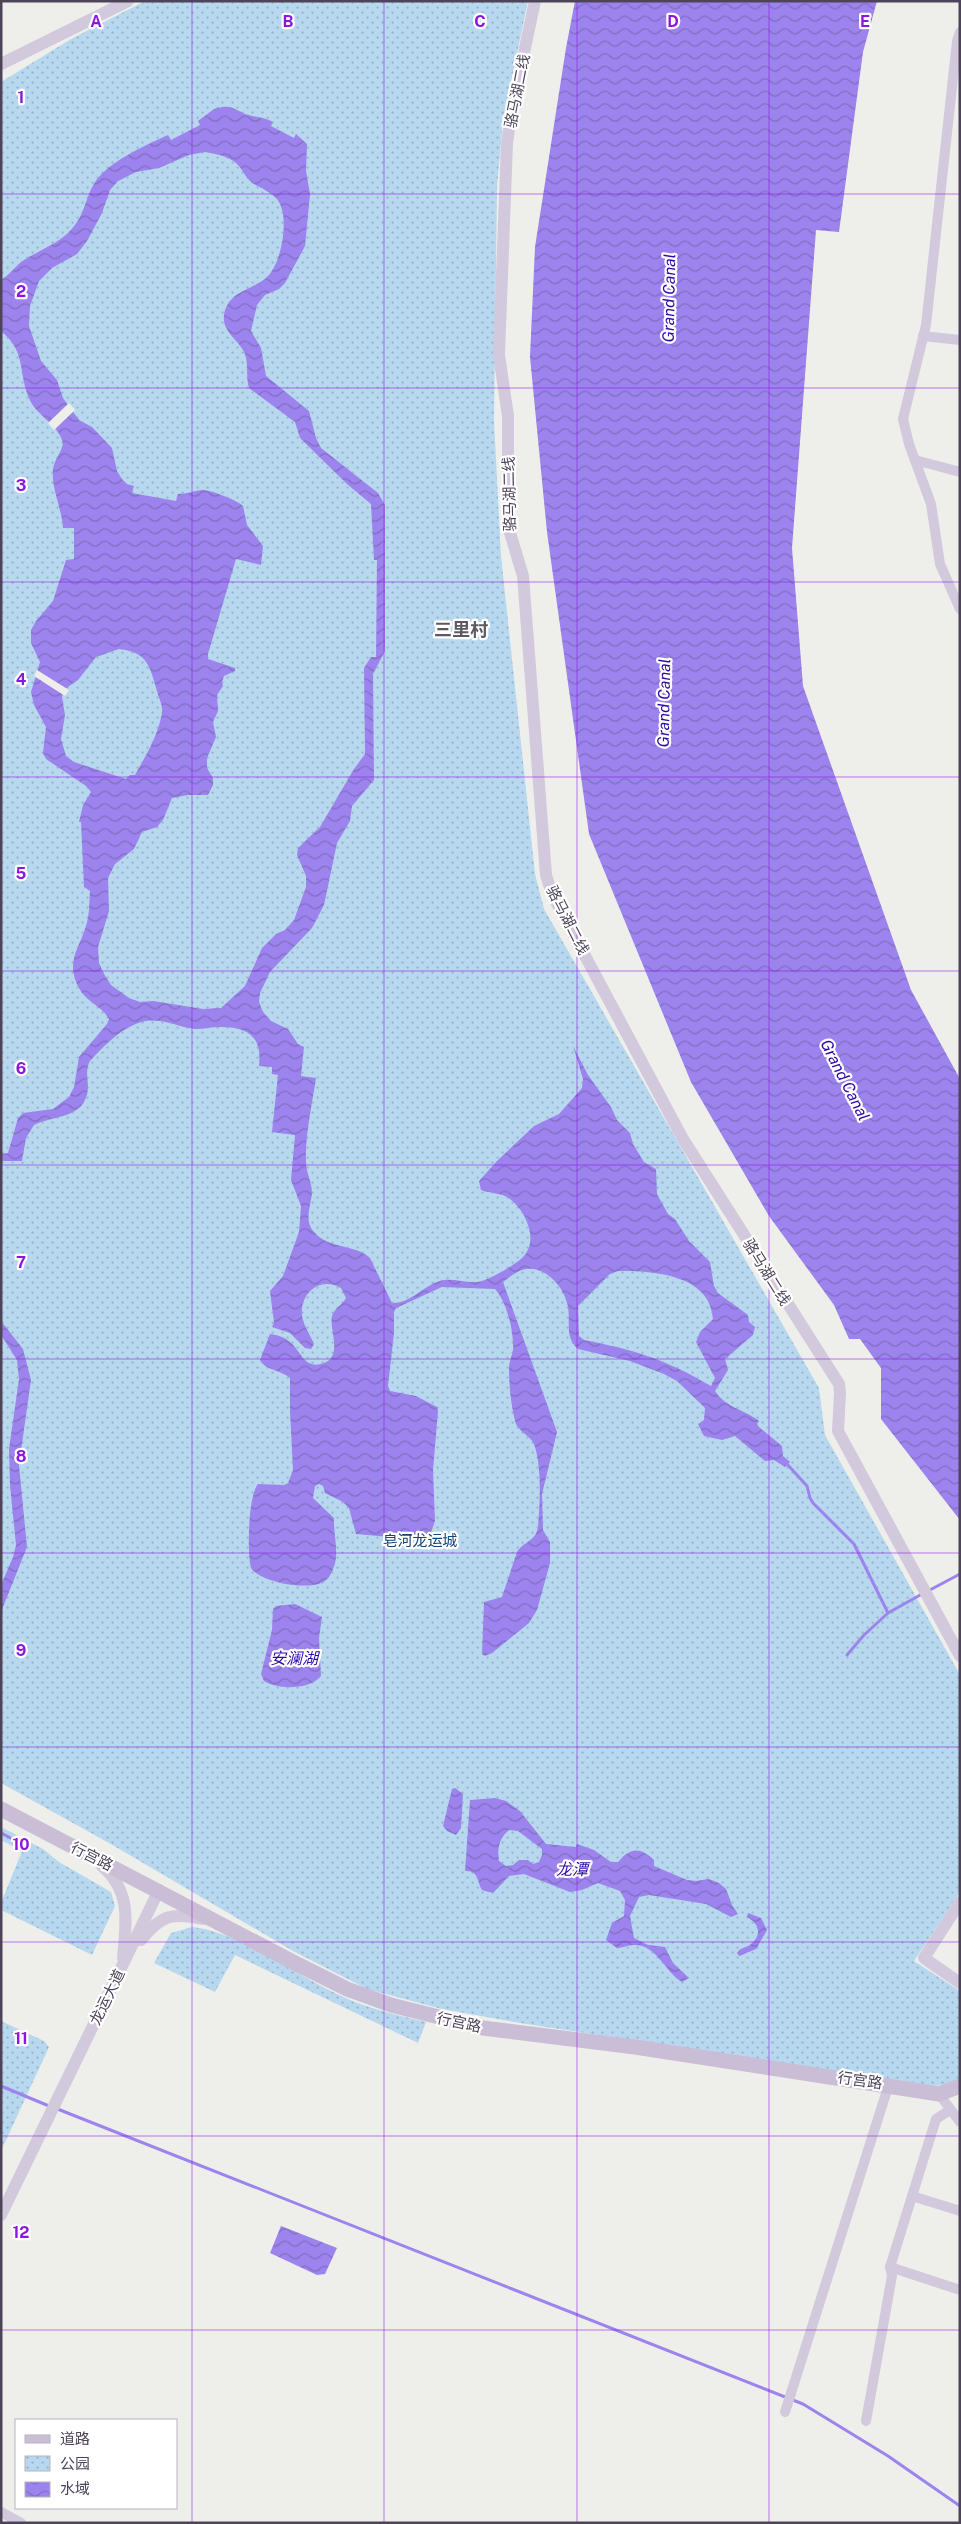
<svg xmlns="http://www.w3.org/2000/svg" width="961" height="2524" font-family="'Public Sans','Noto Sans SC',sans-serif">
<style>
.park{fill:url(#park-dots)}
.water{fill:url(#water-waves);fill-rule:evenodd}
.pier{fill:#eeefeb}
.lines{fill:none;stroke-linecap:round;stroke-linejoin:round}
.stream{stroke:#9c83ed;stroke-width:3}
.minor{stroke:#d2c9dd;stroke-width:10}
.tertiary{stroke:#d2c9dd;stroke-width:12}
.secondary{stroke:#cabdd6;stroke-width:15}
.grid{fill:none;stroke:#8c15df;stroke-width:1;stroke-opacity:0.55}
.labels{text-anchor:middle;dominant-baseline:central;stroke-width:4.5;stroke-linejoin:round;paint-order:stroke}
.street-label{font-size:15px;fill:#4e4459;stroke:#fff}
.park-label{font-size:15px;fill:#14457a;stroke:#fff}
.water-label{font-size:16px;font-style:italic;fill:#2e09a6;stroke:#fff}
.quarter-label{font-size:18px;font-weight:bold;fill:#5d5861;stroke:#fff}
.grid-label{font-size:16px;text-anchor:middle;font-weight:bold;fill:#8c15df;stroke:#fff;stroke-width:4.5;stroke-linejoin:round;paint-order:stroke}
</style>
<defs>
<pattern id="park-dots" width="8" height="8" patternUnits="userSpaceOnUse" patternTransform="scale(1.25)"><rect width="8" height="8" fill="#b7d8ef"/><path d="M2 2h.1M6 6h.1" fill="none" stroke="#97b1c5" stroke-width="1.8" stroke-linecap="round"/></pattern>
<pattern id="water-waves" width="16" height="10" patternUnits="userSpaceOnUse" patternTransform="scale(1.25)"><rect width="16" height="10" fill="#9c83ed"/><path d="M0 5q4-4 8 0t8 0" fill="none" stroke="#816dc3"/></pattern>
</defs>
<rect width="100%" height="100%" fill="#eeefeb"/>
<g class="park">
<path d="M145,1H528L503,120L497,187L494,421L501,556L535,874L544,909L819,1388L825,1435L960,1675V1892L914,1961L960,1991V2079L945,2085L934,2086L520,2023L442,2009L367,1989L293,1951L109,1843L1,1783V82L71,39Z"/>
<path d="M1,1827L43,1849L59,1862L111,1892L115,1906L92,1955L1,1910V1903L22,1851L1,1840Z"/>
<path d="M192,1927C233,1930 293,1972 331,1991C361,2007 393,2014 426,2022L418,2043L235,1955L215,1992L154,1963L171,1933Z"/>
<path d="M1,2021L44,2041L49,2047L1,2151Z"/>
</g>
<g class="water">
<path d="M575,1H877L863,52L839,232L816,230L792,548L803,686L911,990L960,1079V1520L881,1419V1368L860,1339H849L834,1305L769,1216L691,1082L589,834L547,532L530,357L535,247L566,48Z"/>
<path d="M222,107C232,106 236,110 245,114C254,117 264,117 273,122L271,126L294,138L296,134L307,144L306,171L310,194L305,246L285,283L279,289L265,295L257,305L251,331L261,348L266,376L309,411L316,438L321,448L378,493L385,505V651L373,674L374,780L352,806L350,821L337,843L324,905L312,928L270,972L260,993L259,1002L263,1012L271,1021L288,1029L298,1044L304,1047L301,1076L316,1078C312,1105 305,1135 306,1162C306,1173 312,1182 312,1193C311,1206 303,1221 315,1233C329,1249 355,1244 370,1258L392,1303C410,1304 423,1286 440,1281C453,1277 469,1285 482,1281C492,1278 517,1264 524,1256C539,1239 525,1210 510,1199C501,1192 491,1194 481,1190L479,1181L497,1161L534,1126L559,1114L582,1088L583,1079L573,1046L588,1075L611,1107L617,1120L630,1133L633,1144L644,1162L656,1169L657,1194L668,1214L675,1219L689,1241L710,1262L714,1286L718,1293L748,1315L749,1322L755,1327L753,1335L725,1359L728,1370L715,1391C726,1408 744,1409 759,1421L757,1424L759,1427L782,1446L783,1456L790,1462L785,1467L774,1460L765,1461L735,1436L722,1440L704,1436L698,1424L704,1420L705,1408L677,1381L664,1374L630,1361L578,1349C563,1336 572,1319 567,1303C563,1286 545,1266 526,1269C518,1270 510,1277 503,1282L557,1432L542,1494L543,1530L550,1542V1563L537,1610L529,1623L492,1653L485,1656L482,1654L484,1602L502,1597L517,1552C523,1542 536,1541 538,1527C540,1503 542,1466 534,1444C530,1435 517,1431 515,1421C511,1405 509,1385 509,1368C509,1362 512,1356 513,1350C514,1332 507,1302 495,1289L442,1287L396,1308L394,1312V1333L388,1386L390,1391L416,1396L437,1407L438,1411L433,1470L435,1521L429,1538L425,1540L356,1534L349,1508L343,1502L325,1493L323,1486L319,1484L315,1486L313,1498L334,1518C333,1533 340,1555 333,1569C331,1575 327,1581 321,1583C306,1590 260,1582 251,1568C247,1553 248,1496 258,1484L284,1485L288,1483L293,1470L290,1411V1378C281,1370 265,1370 260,1360L270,1334C278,1335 285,1337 291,1343C302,1353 305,1370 324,1363C343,1356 329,1329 332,1316C334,1309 342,1305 346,1298L341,1288C321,1276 300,1292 302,1315C303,1325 310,1334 314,1344L311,1349L305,1348L290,1333L272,1327L274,1322L270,1291L283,1276L299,1232L301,1206L291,1180L295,1135L272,1132L278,1075L272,1074V1067L259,1066C262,1038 250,1027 221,1027C212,1027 203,1029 195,1029C176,1027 161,1017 142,1022C122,1027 104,1046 90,1061C85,1070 88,1078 88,1088C86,1119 54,1115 34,1125L26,1138L22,1161H1V1154L8,1153L18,1118L23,1113L53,1109L69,1097L74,1087L79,1057L107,1024L109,1019C102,1006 86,1002 79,988C65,962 79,949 86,926C90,914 89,902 90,891L84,887L81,822H79L83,805L91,792L86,786L46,759L43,753L46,727L34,705L31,692L40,662L31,643V630L36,621L53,601L66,560L74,559V528H63C62,509 51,488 53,469C54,460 62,452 63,443C59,426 41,418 32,404C16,375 29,354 1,331V280C9,275 14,268 21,262C40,249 61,244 75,225C86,211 87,190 99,177C113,160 148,144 168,135L171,140L200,125L198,121L214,109ZM205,152C215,154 229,156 237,164C244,171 245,178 254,184C261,188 270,192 276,198C291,213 282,262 268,276C253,291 228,290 224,315C222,331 236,338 243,350C250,362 245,375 249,388L295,422L300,438L347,484L371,504L374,560H377L376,657H371L364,668L365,754L354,769L320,827L298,848L297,855L306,876V887L294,920L285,930L276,934L262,948L245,986L221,1008L203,1009L153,1001L140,1002L129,998L111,985L104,974L99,963L98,947L109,911L108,878L115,864L134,849L142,832L157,827L163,820L172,798L188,795H208L213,785V778L207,768V758L216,737L213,722L218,711L217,695L223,686L222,682L224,676L235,671V668L208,659V654L236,559L261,565L263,546L247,525L243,506C238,500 208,489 202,490C193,491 187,494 178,494L176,501L132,493L134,486L127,484L122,479L117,471L112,448L92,427L79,420L63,398L57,380L41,361L29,326L30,306L39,281L52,268L77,254L87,241L102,213L110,190L118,181L136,172L159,168L189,155ZM119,649C148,652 150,667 157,691C159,699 163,705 162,713C158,736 146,755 135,775H130L126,779L74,762L66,756L61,739L65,715L62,697L65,689L78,680L96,657ZM618,1271C653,1271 710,1274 713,1319L700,1332L696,1342L715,1378L711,1386C665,1359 635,1350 584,1340L579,1336L578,1306L610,1274Z"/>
<path d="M1,1321L23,1349L31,1380L19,1465L27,1547L1,1612V1585L13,1557L16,1545L10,1485L9,1449L19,1379L17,1360L1,1335Z"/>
<path d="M295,1604L322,1617L319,1638L321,1676C310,1690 278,1690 264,1681L261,1674L272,1630L273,1609L276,1606Z"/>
<path d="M455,1788L463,1794L461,1828L456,1835L447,1831L443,1826L452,1789Z"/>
<path d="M495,1798L506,1801L520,1811L546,1844L576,1847L577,1844L594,1850L611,1862H618C630,1848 639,1846 654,1860V1866L687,1880L696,1881L709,1879L719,1883L726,1889L732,1905L738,1914L731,1917L706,1904L649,1895L639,1897L630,1916L634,1938L648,1945L665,1947L673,1963L689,1978L682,1982C665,1972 656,1943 633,1945C627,1945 623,1948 617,1948L606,1940L612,1923L624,1916L625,1900L620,1891L598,1883L582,1890L570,1892L524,1874L509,1876L493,1893L482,1890C477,1882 479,1870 465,1871L470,1800ZM509,1830L518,1831L542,1849V1855L539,1862L533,1864L528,1860H519L513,1865L506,1866L499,1861C497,1849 499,1838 509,1830Z"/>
<path d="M748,1913L761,1918L767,1930L756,1949L739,1956L737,1953C740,1948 745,1948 750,1945C763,1935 759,1923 747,1917Z"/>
<path d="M281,2226L337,2248L325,2274L317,2275L270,2253Z"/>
</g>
<g class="pier">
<path d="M69,403L75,410L54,430L48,423Z"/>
<path d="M37,670L69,690L65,696L34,676Z"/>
</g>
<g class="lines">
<g class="stream">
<path d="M787,1464L807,1486L810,1498L813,1503L854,1544L888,1613L922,1594"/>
<path d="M928,1591L960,1574"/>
<path d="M847,1655L864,1635L888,1613"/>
<path d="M1,1833L28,1847"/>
<path d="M1,2086L49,2106"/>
<path d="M55,2108L803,2404L888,2456L960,2506"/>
</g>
<g class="minor">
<path d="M960,32L957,41L926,325L903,419L909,444L931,504L940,564L960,609"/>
<path d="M923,336L960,340"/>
<path d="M915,460L960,472"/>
<path d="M939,2094L960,2122"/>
<path d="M912,2196L960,2211"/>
<path d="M890,2267L960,2290"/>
<path d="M785,2412L889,2084"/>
<path d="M866,2421L892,2276L890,2267L936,2119L950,2110"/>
<path d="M1,2512L21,2523"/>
</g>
<g class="tertiary">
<path d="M535,1L512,109L507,143L499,355L508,416V526L523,576L546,875L552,894L683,1139L839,1384L840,1393L838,1431L960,1656"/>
<path d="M1,64L128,1"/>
<path d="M102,1866C132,1892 126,1922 123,1958"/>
<path d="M960,1902L924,1958L960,1983"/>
<path d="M141,1940C161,1915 172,1912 203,1919"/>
<path d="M1,2215L159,1890"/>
</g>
<path class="secondary" d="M1,1809L293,1962L347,1989L391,2005L483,2028L635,2047L939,2094L960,2086"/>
</g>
<path class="grid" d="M192,1V2523M384,1V2523M577,1V2523M769,1V2523M1,194H960M1,388H960M1,582H960M1,777H960M1,971H960M1,1165H960M1,1359H960M1,1553H960M1,1747H960M1,1942H960M1,2136H960M1,2330H960"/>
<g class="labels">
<g class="street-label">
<text transform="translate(517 91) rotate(-79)">骆马湖二线</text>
<text transform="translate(509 494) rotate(-91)">骆马湖二线</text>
<text transform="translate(568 920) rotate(63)">骆马湖二线</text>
<text transform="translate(767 1272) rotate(58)">骆马湖二线</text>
<text transform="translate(92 1856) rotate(27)">行宫路</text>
<text transform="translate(107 1997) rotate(-64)">龙运大道</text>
<text transform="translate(459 2022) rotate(12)">行宫路</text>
<text transform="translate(860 2080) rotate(8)">行宫路</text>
</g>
<g class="park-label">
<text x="420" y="1540">皂河龙运城</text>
</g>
<g class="water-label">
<text transform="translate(669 298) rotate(-89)">Grand Canal</text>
<text transform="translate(664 703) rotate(-89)">Grand Canal</text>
<text transform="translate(845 1080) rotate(63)">Grand Canal</text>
<text x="294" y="1658">安澜湖</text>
<text x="572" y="1869">龙潭</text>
</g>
<g class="quarter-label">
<text x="461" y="629">三里村</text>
</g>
</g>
<g class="grid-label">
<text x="96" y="27">A</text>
<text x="288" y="27">B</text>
<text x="480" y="27">C</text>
<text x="673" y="27">D</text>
<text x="865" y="27">E</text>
<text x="21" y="103">1</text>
<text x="21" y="297">2</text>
<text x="21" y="491">3</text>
<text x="21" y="685">4</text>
<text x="21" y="879">5</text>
<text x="21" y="1074">6</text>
<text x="21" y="1268">7</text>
<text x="21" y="1462">8</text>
<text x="21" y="1656">9</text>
<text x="21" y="1850">10</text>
<text x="21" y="2044">11</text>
<text x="21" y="2238">12</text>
</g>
<rect width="961" height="2524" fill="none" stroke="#4e4459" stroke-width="5"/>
<rect x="15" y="2419" width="162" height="90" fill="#ffffff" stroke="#b8b4bd"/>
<rect x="25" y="2435" width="25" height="8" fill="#cabdd6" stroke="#b8b4bd"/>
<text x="60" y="2444" font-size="15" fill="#4e4459">道路</text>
<rect x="25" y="2456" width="25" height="15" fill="url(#park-dots)" stroke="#b8b4bd"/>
<text x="60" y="2469" font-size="15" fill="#4e4459">公园</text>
<rect x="25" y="2482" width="25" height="15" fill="url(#water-waves)" stroke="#b8b4bd"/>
<text x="60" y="2494" font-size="15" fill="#4e4459">水域</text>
</svg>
